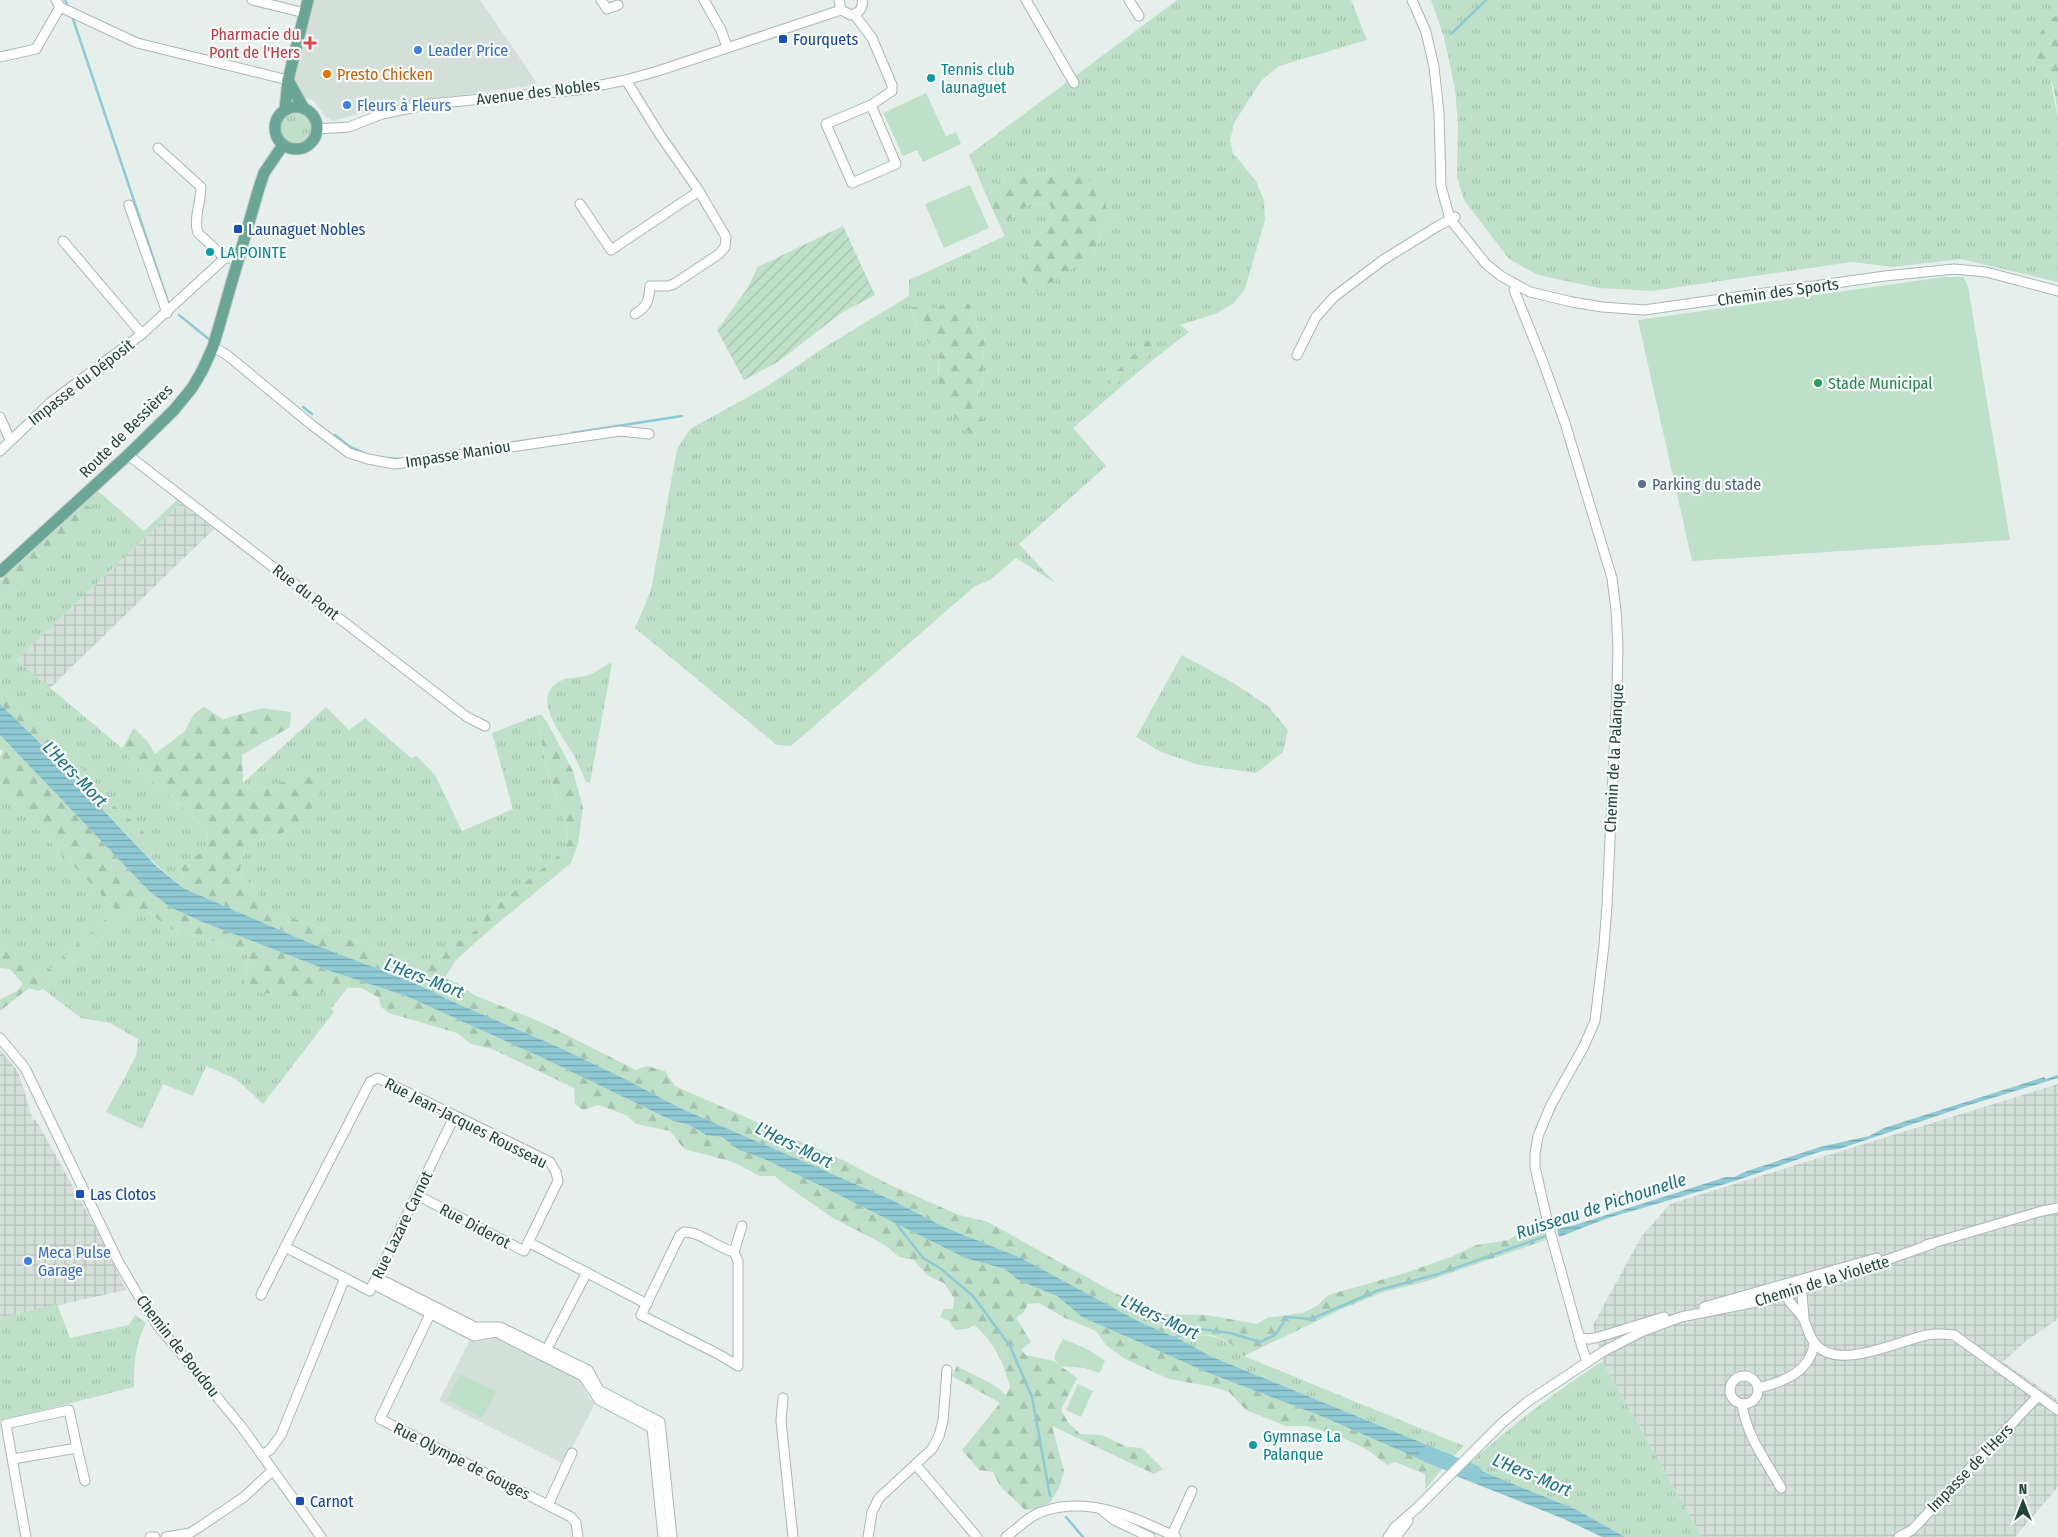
<svg xmlns="http://www.w3.org/2000/svg" width="2058" height="1537" font-family="'Fira Sans Condensed',sans-serif">
<style>
.built{fill:#d4dfda}
.industrial{fill:url(#industrial-grid)}
.grass{fill:url(#grass-tufts);fill-rule:evenodd}
.forest{fill:url(#forest-firs)}
.park{fill:#bfe0c8}
.garden{fill:url(#garden-furrows)}
.water{fill:url(#water-rules)}
.lines{fill:none;stroke-linecap:round;stroke-linejoin:round}
.stream{stroke:#8ec9d4;stroke-width:2.5}
.river{stroke:#8ec9d4;stroke-width:16}
.minor-casing{stroke:#a8b8b2;stroke-width:11}
.major-casing{stroke:#c2cac8;stroke-width:13}
.minor{stroke:#fff;stroke-width:9}
.major{stroke:#6aa596;stroke-width:11}
.transit-dot{fill:#1a4fb4;stroke:#f7fbf9;stroke-width:2}
.health-dot{fill:#e0444e;stroke:#f7fbf9;stroke-width:2}
.shop-dot{fill:#3f7fe0;stroke:#f7fbf9;stroke-width:2}
.food-dot{fill:#e8710a;stroke:#f7fbf9;stroke-width:2}
.culture-dot{fill:#0f9aa8;stroke:#f7fbf9;stroke-width:2}
.leisure-dot{fill:#2e9e5b;stroke:#f7fbf9;stroke-width:2}
.service-dot{fill:#5c6f8a;stroke:#f7fbf9;stroke-width:2}
.labels{text-anchor:middle;dominant-baseline:central;stroke-width:4.5;stroke-linejoin:round;paint-order:stroke}
.health-label{font-size:16px;fill:#be3a42;stroke:#f7fbf9;text-anchor:end}
.transit-label{font-size:16px;fill:#164399;stroke:#f7fbf9;text-anchor:start}
.shop-label{font-size:16px;fill:#366cbe;stroke:#f7fbf9;text-anchor:start}
.culture-label{font-size:16px;fill:#0d838f;stroke:#f7fbf9;text-anchor:start}
.food-label{font-size:16px;fill:#c56008;stroke:#f7fbf9;text-anchor:start}
.street-label{font-size:16px;fill:#24423a;stroke:#f7fbf9}
.leisure-label{font-size:16px;fill:#27864d;stroke:#f7fbf9;text-anchor:start}
.service-label{font-size:16px;fill:#4e5e75;stroke:#f7fbf9;text-anchor:start}
.water-label{font-size:18px;font-style:italic;fill:#1c6f80;stroke:#f7fbf9}
</style>
<defs>
<pattern id="industrial-grid" width="8" height="8" patternUnits="userSpaceOnUse" patternTransform="scale(1.25)"><rect width="8" height="8" fill="#d4dfda"/><path d="M0 4h8M4 0v8" fill="none" stroke="#b6c1bc"/></pattern>
<pattern id="grass-tufts" width="24" height="20" patternUnits="userSpaceOnUse" patternTransform="scale(1.25)"><rect width="24" height="20" fill="#bfe0c8"/><path d="M3 7l-1-3M5 7V3M7 7l1-3M15 17l-1-3M17 17v-4M19 17l1-3" fill="none" stroke="#a4c1ad"/></pattern>
<pattern id="forest-firs" width="22" height="20" patternUnits="userSpaceOnUse" patternTransform="scale(1.25)"><rect width="22" height="20" fill="#bfe0c8"/><path d="M5 1l3.5 6h-7zM16 11l3.5 6h-7z" fill="#a4c1ad"/></pattern>
<pattern id="garden-furrows" width="10" height="10" patternUnits="userSpaceOnUse" patternTransform="scale(1.25)"><rect width="10" height="10" fill="#bfe0c8"/><path d="M-1 1l2-2M0 10L10 0M9 11l2-2" fill="none" stroke="#a4c1ad"/></pattern>
<pattern id="water-rules" width="6" height="5" patternUnits="userSpaceOnUse" patternTransform="scale(1.25)"><rect width="6" height="5" fill="#8ec9d4"/><path d="M0 2.5h6" fill="none" stroke="#74a5ad"/></pattern>
</defs>
<rect width="100%" height="100%" fill="#e6efeb"/>
<g class="built">
<path d="M313,0H480L537,83L528,86L389,105L333,121L326,117L314,101L300,96L295,87L294,74Z"/>
<path d="M496,1338L580,1381L590,1400L595,1403L564,1464L439,1401L470,1340L475,1342Z"/>
</g>
<g class="industrial">
<path d="M181,503L214,529L50,688L17,660Z"/>
<path d="M0,1050L18,1071L33,1120H36L97,1230L126,1290L0,1318Z"/>
<path d="M2058,1084V1319L2026,1341L2003,1362L2058,1400V1487L2015,1537H1702L1604,1364L1593,1325L1641,1237L1670,1204Z"/>
</g>
<g class="grass">
<path d="M1177,0H1351L1367,40L1279,66L1261,81L1234,123L1230,141L1233,153L1256,181L1264,200L1265,220L1245,289L1233,304L1215,314L1180,325L1189,332L1144,367L1073,428L1106,466L1019,544L1054,582L1016,558L990,580L975,586L791,746L777,745L635,628L651,590L677,449L690,429L766,387L825,347L909,296V280L1005,236L1000,226L1030,203L1050,204L1052,216L1015,274L1093,256L1102,230L1113,216L1055,172L1000,181L987,197L969,155ZM970,305L977,329L985,340L983,351L984,380L973,407L938,373L939,353L918,332L911,308H938ZM1150,338L1144,358L1113,386L1107,381Z"/>
<path d="M1431,0H2058V15L2054,17L2037,66L2050,78L2058,118V282L1961,259L1893,267L1851,262L1652,291L1599,288L1538,275L1509,259L1464,200L1457,177L1458,123L1455,89L1444,37Z"/>
<circle cx="296" cy="129" r="16"/>
<path d="M98,491L144,531L177,500L181,503L17,660L122,748L140,771L188,811L208,833L205,850L182,865L183,888L149,858L153,850L138,826L107,800L46,728L28,718L0,690V604L16,591L92,508L84,504Z"/>
<path d="M1182,655L1235,684L1268,706L1288,730L1283,752L1256,773L1199,765L1161,752L1136,737Z"/>
<path d="M610,663L612,664L590,783L586,782C582,773 578,763 573,754C563,736 529,697 560,681C568,677 578,678 586,676C594,674 602,667 610,663Z"/>
<path d="M326,707L349,730L365,718L411,758L417,756L435,775L462,831L513,809L492,733L541,714L547,722L538,726L547,768L568,832L565,850L487,913L479,929L423,964L307,923L265,910L255,888L239,873L246,845L297,828L306,773L254,792L243,783Z"/>
<path d="M0,789L116,910L39,980L0,946Z"/>
<path d="M145,909L170,929L240,949L249,956L245,983L322,992L339,987H348L331,1009L334,1012L263,1104L236,1079L206,1066L193,1096L163,1084L142,1129L106,1112L136,1056L138,1039L110,1023L81,1018L43,989L133,911Z"/>
<path d="M57,1304L70,1338L129,1325L135,1315L146,1323C135,1344 134,1363 134,1387L0,1421V1318Z"/>
<path d="M1203,1335C1221,1337 1232,1342 1244,1356L1464,1446L1454,1456L1210,1356L1183,1341Z"/>
<path d="M1603,1361L1604,1364L1702,1537H1625L1577,1510L1467,1465C1510,1427 1554,1392 1603,1361Z"/>
</g>
<g class="forest">
<path d="M2058,15V118C2056,106 2056,90 2050,79C2048,73 2039,71 2037,65C2029,50 2043,21 2058,15Z"/>
<path d="M1055,172H1076L1106,192V207L1113,216L1102,230L1093,256L1035,292L1015,274L1052,216L1050,204L1030,203L1000,226L987,197L1000,181Z"/>
<path d="M954,297L970,305L977,329L985,340L983,351L984,380L973,407L990,429L974,436C944,410 937,392 939,353L918,332L911,307L938,308Z"/>
<path d="M1157,334L1160,337C1153,357 1128,373 1113,387L1107,381L1150,338Z"/>
<path d="M84,504L92,508V514L16,591L0,604V581Z"/>
<path d="M0,690L28,718L46,728L107,800L138,826L152,843L153,850L149,858L38,741L0,704Z"/>
<path d="M204,707L223,719L262,708L291,712L290,727L242,755L243,783L254,792L306,773L328,778L316,802L297,828L246,845L239,873L255,888L266,910L307,923L423,964L478,929L487,913L565,850L568,832L547,768L538,725L547,722L573,771L583,808L578,844L571,863L485,934L455,961L445,978L457,983L474,995L543,1023L636,1070L647,1066L665,1071L675,1086L847,1162L888,1184L959,1215L988,1222L1115,1293L1163,1314L1207,1315L1257,1324L1267,1318L1303,1313L1318,1305L1328,1295L1402,1274L1451,1257L1476,1245L1509,1240L1525,1229L1541,1225L1546,1240L1424,1282L1384,1292L1344,1308L1244,1356C1234,1345 1219,1333 1202,1335C1196,1335 1189,1339 1183,1341L1138,1321L1021,1258L944,1227L892,1200L680,1108L621,1077L556,1046L456,1003L408,980L312,944L183,888L182,865L205,850L208,833L188,811L140,771L122,748L134,728L148,742L155,754L184,732L194,714Z"/>
<path d="M0,735L149,891L170,907L200,921L327,970L406,996L543,1058L673,1121L689,1125L706,1135L722,1137L739,1150L764,1159L817,1184L965,1258L1005,1269L1018,1280L1057,1296L1082,1317L1211,1374L1321,1416L1442,1469L1425,1490V1474L1395,1462L1387,1465L1368,1450L1337,1435L1306,1426H1286L1246,1410L1229,1392L1213,1387L1169,1379L1125,1359L1106,1345L1096,1331L1065,1318L1039,1303L1028,1304L1024,1312L1016,1318L1031,1342L1021,1350L1026,1355L1054,1361L1077,1378L1061,1410L1068,1422L1080,1434L1102,1435L1127,1447L1142,1448L1163,1469L1154,1474L1052,1426L1064,1471L1059,1488L1050,1503L1035,1509L1025,1510L1000,1486L993,1472L979,1470L962,1450L1000,1403L952,1376L957,1366C974,1376 992,1381 1006,1395L1010,1387C1003,1360 995,1345 975,1325L966,1329L955,1330L949,1321L940,1317L944,1309H953L954,1298L944,1283L928,1276L914,1260L899,1257L885,1245L833,1218L788,1187L775,1176H760L733,1162L684,1149L670,1131L636,1124L626,1115L598,1105L583,1110L575,1104L574,1088L492,1049L471,1044L457,1033L389,1013L381,1007L379,998L362,988L339,987L322,992L296,996L248,991L245,983L249,956L240,949L170,929L145,909L133,911L43,989L38,991L29,988L0,1011V999L17,991L23,984L10,969L0,968V946L39,979L116,910L0,789V756L3,752L0,749Z"/>
</g>
<g class="park">
<path d="M926,93L946,136L956,132L961,144L923,162L917,150L903,156L883,113Z"/>
<path d="M970,185L989,228L944,248L925,204Z"/>
<path d="M1944,277H1963L1968,286L2010,540L1692,561L1638,320Z"/>
<path d="M1063,1339L1083,1347L1105,1360L1100,1373L1084,1368L1060,1366L1055,1360V1354Z"/>
<path d="M460,1374L496,1391L482,1418L447,1400Z"/>
<path d="M1078,1384L1093,1391L1081,1417L1066,1410Z"/>
</g>
<path class="garden" d="M843,226L875,295L841,313L778,362L744,380L717,330L747,289L758,267Z"/>
<g class="water">
<path d="M0,704L38,741L155,865L183,888L312,944L408,980L456,1003L556,1046L621,1077L680,1108L892,1200L944,1227L1021,1258L1138,1321L1183,1341L1210,1356L1454,1456L1442,1469L1321,1416L1211,1374L1082,1317L1057,1296L1018,1280L1005,1269L965,1258L817,1184L764,1159L739,1150L722,1137L706,1135L689,1125L673,1121L543,1058L406,996L327,970L200,921L170,907L149,891L0,735Z"/>
<path d="M2058,1075V1078L1966,1106L1869,1139L1839,1149L1822,1151L1735,1181L1608,1218L1559,1237L1557,1229L1575,1225L1726,1177H1734L1747,1171L1820,1147L1869,1136L1884,1128L2044,1077L2046,1079Z"/>
<path d="M1467,1465L1577,1510L1625,1537H1602L1564,1519L1456,1476Z"/>
</g>
<g class="lines">
<g class="stream">
<path d="M65,0L67,4"/>
<path d="M73,19L169,305"/>
<path d="M1451,34L1486,0"/>
<path d="M179,315L210,340"/>
<path d="M303,407L312,414"/>
<path d="M572,433L682,416"/>
<path d="M335,435L350,447L364,453"/>
<path d="M383,458L402,459"/>
<path d="M896,1223L923,1258L940,1268L973,1296L1010,1346L1032,1397L1050,1496"/>
<path d="M1173,1338L1199,1329L1230,1333L1260,1342L1275,1335L1287,1317L1311,1319L1379,1290L1438,1274L1549,1235"/>
<path d="M1066,1517L1083,1537"/>
</g>
<path class="river" d="M1427,1454L1474,1473"/>
<defs>
<g id="minor">
<path d="M56,0L60,7L137,43L288,80"/>
<path d="M252,0L305,13"/>
<path d="M601,0L607,9L618,5"/>
<path d="M704,0L721,30L727,47"/>
<path d="M839,0L841,10L851,15C859,13 864,8 862,0"/>
<path d="M1026,0L1074,83"/>
<path d="M1129,0L1139,16"/>
<path d="M1412,0L1426,32L1434,67L1439,113L1441,186L1450,219L1486,264L1501,276L1530,292L1572,302L1602,307L1644,310L1885,276L1954,269L1986,272L2058,291"/>
<path d="M854,14L872,38L892,85V91L871,105L826,124L852,183L896,164L871,105"/>
<path d="M0,57L36,49L60,7"/>
<path d="M317,129L349,127L382,114L430,104L577,90L626,80L661,70L841,10"/>
<path d="M158,148L201,187C201,202 193,220 198,233L225,258H230"/>
<path d="M580,204L611,250L699,191L660,135L626,80"/>
<path d="M129,205L167,313"/>
<path d="M63,241L142,334"/>
<path d="M1514,290L1543,362L1565,423L1612,578L1616,610L1618,647L1617,689L1607,905L1604,945L1595,1021L1583,1048L1551,1105L1538,1136L1535,1154V1167L1549,1228L1582,1347L1587,1362"/>
<path d="M635,314C648,306 649,300 650,286H668L674,284L719,254L725,247L726,237L699,191"/>
<path d="M213,347L227,355L313,426L349,453L368,459L395,464L620,431L649,434"/>
<path d="M1297,355L1316,317L1334,297L1383,260L1438,226L1455,217"/>
<path d="M0,417L10,440"/>
<path d="M0,451L51,402L142,334L225,258"/>
<path d="M128,455L467,717L485,726"/>
<path d="M0,1038L25,1068L118,1261L142,1302L158,1326L241,1426L321,1537"/>
<path d="M684,1232C702,1232 717,1248 734,1252L738,1261V1366L720,1355L641,1315L680,1235Z"/>
<path d="M528,1242L647,1304"/>
<path d="M1926,1245L2042,1211L2058,1208"/>
<path d="M734,1252L742,1226"/>
<path d="M376,1277L475,1327H500L588,1370L599,1390L660,1422L672,1537"/>
<path d="M345,1278L285,1247L370,1082L378,1078L550,1162L556,1172L558,1181L524,1251L417,1195"/>
<path d="M373,1284L474,1336L496,1332L543,1356L583,1376L599,1400L652,1428L663,1537"/>
<path d="M1799,1286L1802,1295L1804,1317"/>
<path d="M1787,1289C1784,1301 1797,1308 1803,1318C1807,1325 1808,1335 1814,1342C1836,1373 1898,1341 1927,1335C1936,1333 1945,1334 1954,1335L2058,1410"/>
<path d="M261,1295L285,1247"/>
<path d="M1704,1307L1877,1258"/>
<path d="M433,1308L380,1419L571,1517L576,1523L578,1537"/>
<path d="M1579,1338L1589,1339L1599,1337L1664,1317"/>
<path d="M545,1353L587,1272"/>
<circle cx="1744" cy="1390" r="14"/>
<path d="M1758,1388C1784,1382 1811,1371 1814,1343"/>
<path d="M783,1398L781,1421L793,1537"/>
<path d="M1742,1404C1746,1435 1766,1461 1781,1488"/>
<path d="M77,1448L85,1481"/>
<path d="M262,1455L270,1450L281,1435L345,1278L370,1291L454,1117"/>
<path d="M13,1459L77,1448L69,1410L6,1424L26,1537"/>
<path d="M916,1465L977,1537"/>
<path d="M548,1505L572,1453"/>
<path d="M1102,1510L1114,1520L1150,1537"/>
<path d="M150,1537H155"/>
<path d="M166,1537L190,1533L198,1528L244,1497L273,1470"/>
<path d="M868,1537L872,1512L879,1498L932,1449L939,1436L943,1421L947,1370"/>
<path d="M1006,1537C1018,1528 1030,1515 1044,1511C1090,1496 1136,1518 1176,1537"/>
<path d="M1171,1537L1192,1491"/>
<path d="M1388,1537L1395,1527L1417,1508L1501,1424L1527,1402L1604,1351L1643,1331L1681,1317L1756,1302L1801,1290L1932,1244"/>
<path d="M1396,1537L1408,1521"/>
<path d="M1899,1537L1912,1530L2038,1396"/>
</g>
<g id="major">
<path d="M288,80L303,107"/>
<circle cx="296" cy="128" r="21"/>
<path d="M285,110L288,80L308,0"/>
<path d="M0,572L128,455L174,410L192,388L202,371L213,347L259,188L264,173L283,145"/>
</g>
</defs>
<use href="#minor" class="minor-casing"/>
<use href="#major" class="major-casing"/>
<use href="#minor" class="minor"/>
<use href="#major" class="major"/>
</g>
<g class="transit-dot">
<rect x="778" y="34" width="10" height="10" rx="2.5"/>
<rect x="233" y="224" width="10" height="10" rx="2.5"/>
<rect x="75" y="1189" width="10" height="10" rx="2.5"/>
<rect x="295" y="1496" width="10" height="10" rx="2.5"/>
</g>
<path class="health-dot" d="M307.5 35.5h5v5h5v5h-5v5h-5v-5h-5v-5h5z"/>
<g class="shop-dot">
<circle cx="418" cy="50" r="5"/>
<circle cx="347" cy="105" r="5"/>
<circle cx="28" cy="1261" r="5"/>
</g>
<circle class="food-dot" cx="327" cy="74" r="5"/>
<g class="culture-dot">
<circle cx="931" cy="78" r="5"/>
<circle cx="210" cy="252" r="5"/>
<circle cx="1253" cy="1445" r="5"/>
</g>
<circle class="leisure-dot" cx="1818" cy="383" r="5"/>
<circle class="service-dot" cx="1642" cy="484" r="5"/>
<g class="labels">
<g class="health-label">
<text x="300" y="34">Pharmacie du<tspan x="300" dy="18">Pont de l'Hers</tspan></text>
</g>
<g class="transit-label">
<text x="793" y="39">Fourquets</text>
<text x="248" y="229">Launaguet Nobles</text>
<text x="90" y="1194">Las Clotos</text>
<text x="310" y="1501">Carnot</text>
</g>
<g class="shop-label">
<text x="428" y="50">Leader Price</text>
<text x="357" y="105">Fleurs à Fleurs</text>
<text x="38" y="1252">Meca Pulse<tspan x="38" dy="18">Garage</tspan></text>
</g>
<g class="culture-label">
<text x="941" y="69">Tennis club<tspan x="941" dy="18">launaguet</tspan></text>
<text x="220" y="252">LA POINTE</text>
<text x="1263" y="1436">Gymnase La<tspan x="1263" dy="18">Palanque</tspan></text>
</g>
<g class="food-label">
<text x="337" y="74">Presto Chicken</text>
</g>
<g class="street-label">
<text transform="translate(538 92) rotate(-7)">Avenue des Nobles</text>
<text transform="translate(1778 292) rotate(-8)">Chemin des Sports</text>
<text transform="translate(81 382) rotate(-38)">Impasse du Déposit</text>
<text transform="translate(126 431) rotate(-45)">Route de Bessières</text>
<text transform="translate(458 454) rotate(-9)">Impasse Maniou</text>
<text transform="translate(306 592) rotate(38)">Rue du Pont</text>
<text transform="translate(1614 758) rotate(-87)">Chemin de la Palanque</text>
<text transform="translate(466 1123) rotate(27)">Rue Jean-Jacques Rousseau</text>
<text transform="translate(402 1225) rotate(-64)">Rue Lazare Carnot</text>
<text transform="translate(475 1226) rotate(28)">Rue Diderot</text>
<text transform="translate(1822 1281) rotate(-17)">Chemin de la Violette</text>
<text transform="translate(178 1346) rotate(52)">Chemin de Boudou</text>
<text transform="translate(462 1461) rotate(27)">Rue Olympe de Gouges</text>
<text transform="translate(1970 1468) rotate(-46)">Impasse de l'Hers</text>
</g>
<g class="leisure-label">
<text x="1828" y="383">Stade Municipal</text>
</g>
<g class="service-label">
<text x="1652" y="484">Parking du stade</text>
</g>
<g class="water-label">
<text transform="translate(75 774) rotate(46)">L'Hers-Mort</text>
<text transform="translate(424 978) rotate(21)">L'Hers-Mort</text>
<text transform="translate(794 1145) rotate(26)">L'Hers-Mort</text>
<text transform="translate(1601 1206) rotate(-18)">Ruisseau de Pichounelle</text>
<text transform="translate(1160 1317) rotate(25)">L'Hers-Mort</text>
<text transform="translate(1532 1475) rotate(23)">L'Hers-Mort</text>
</g>
</g>
<g transform="translate(2023 1502)" stroke="#f7fbf9" stroke-width="4" paint-order="stroke">
<path d="M0-4L9 19L0 12L-9 19Z" fill="#24423a"/>
<text y="-8" font-size="14" font-weight="bold" text-anchor="middle" fill="#24423a">N</text>
</g>
</svg>
